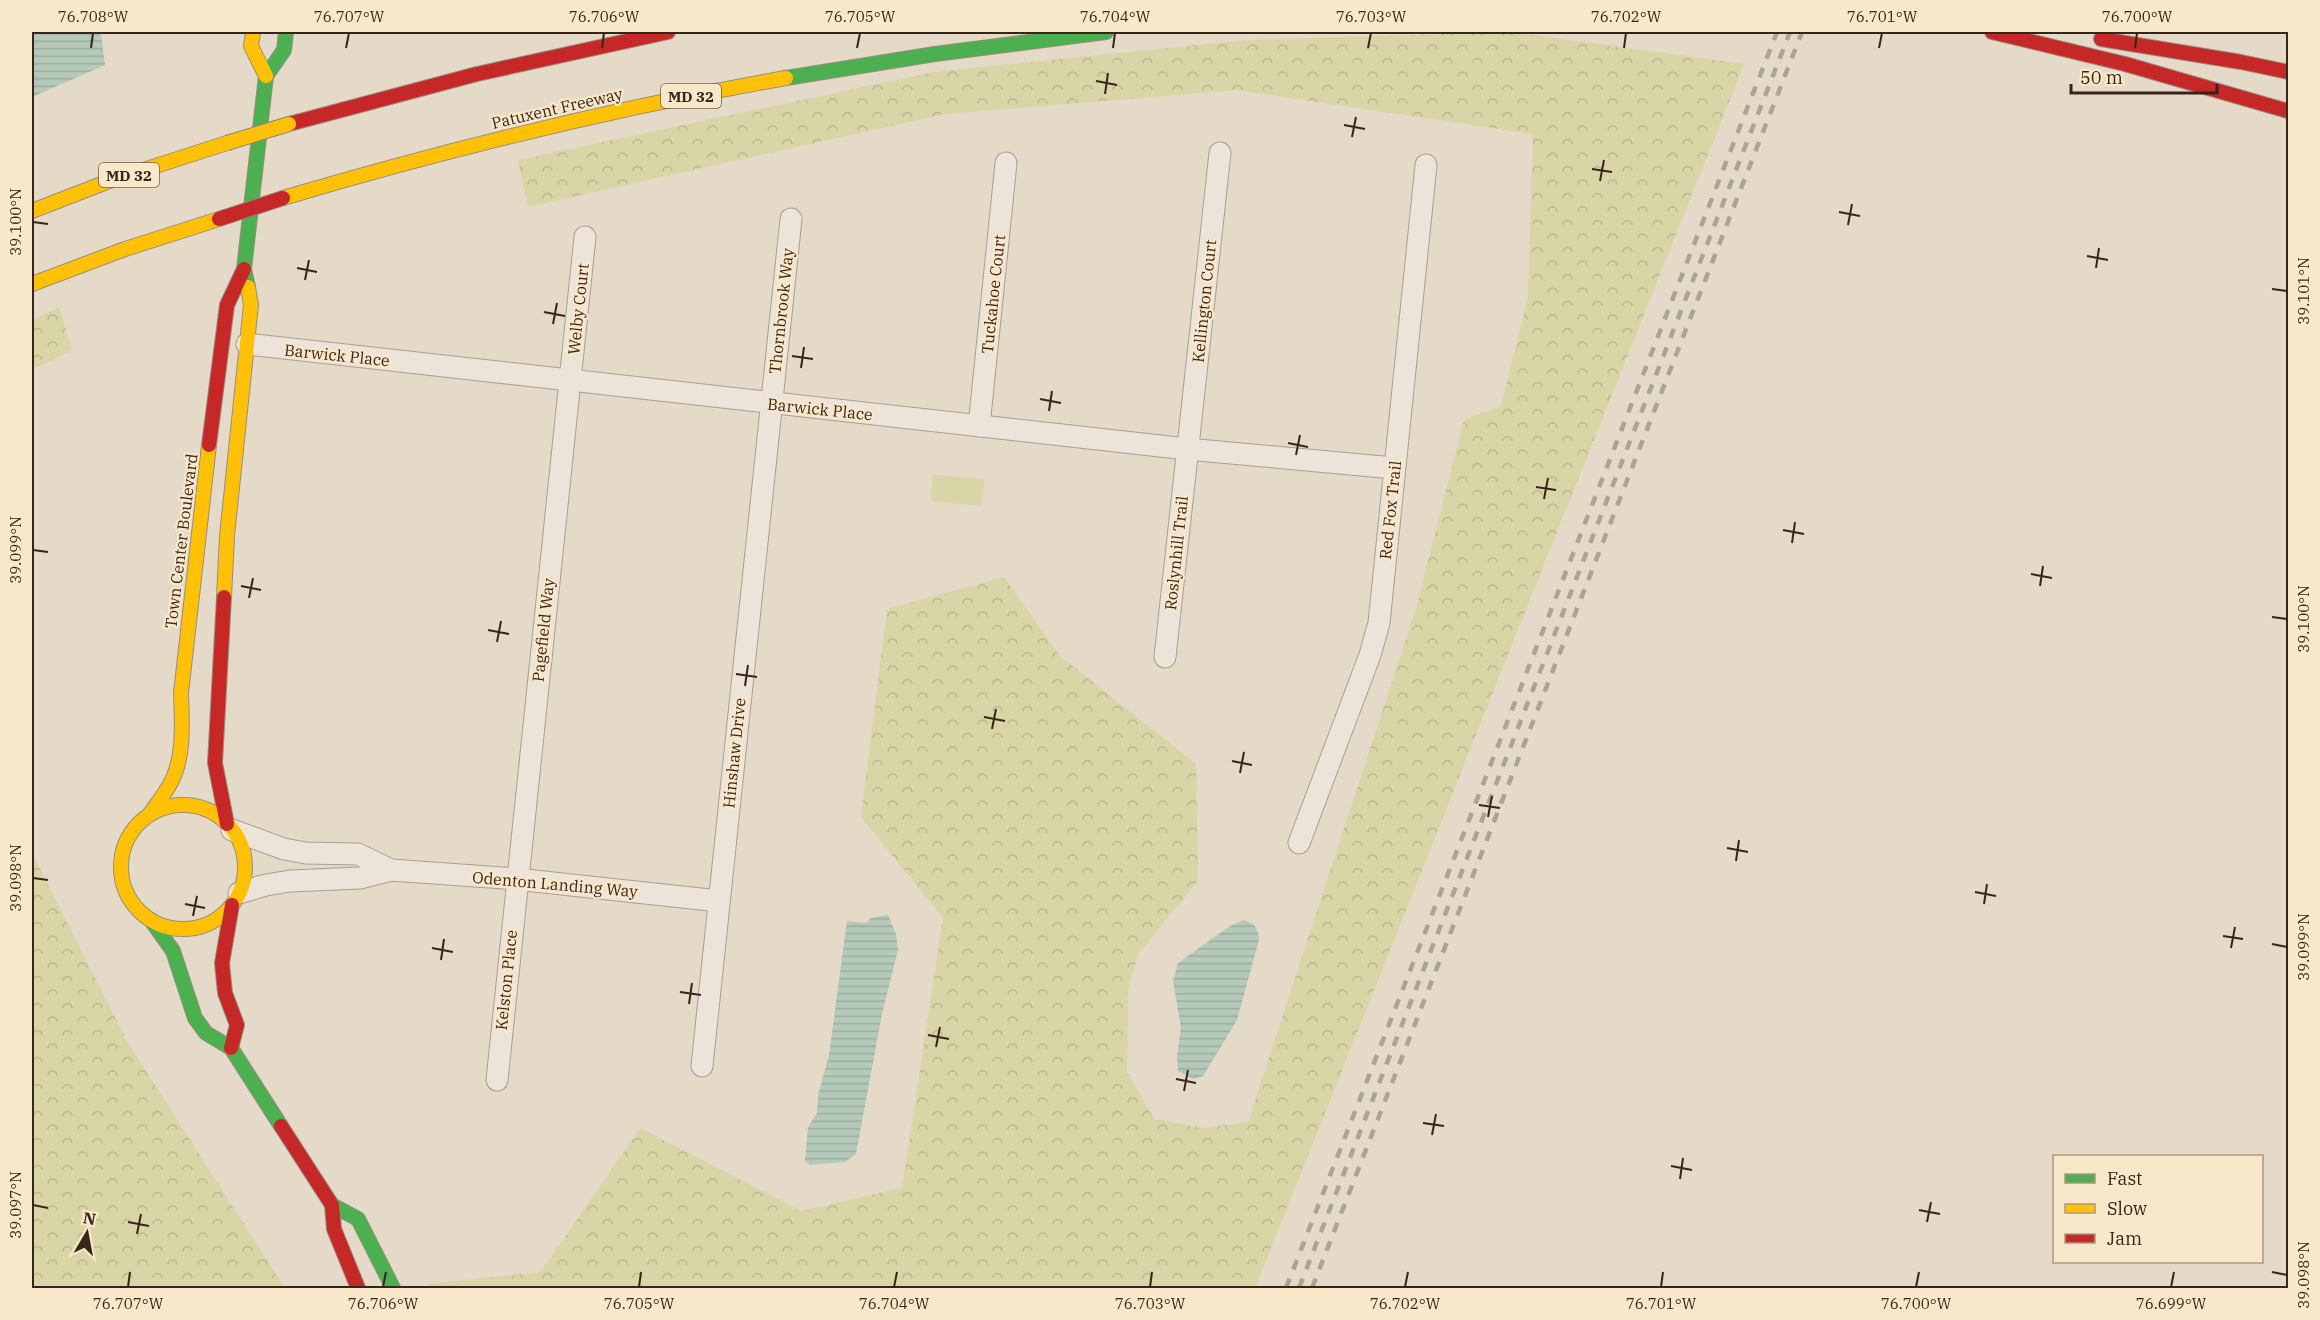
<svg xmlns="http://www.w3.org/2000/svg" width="2320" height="1320" font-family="'IBM Plex Serif',serif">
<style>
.forest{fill:url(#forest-crowns)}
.park{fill:#d9d5a7}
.water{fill:url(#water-rules)}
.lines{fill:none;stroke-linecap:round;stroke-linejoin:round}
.street-casing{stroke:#a99e91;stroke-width:23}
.fast-casing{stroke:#998d81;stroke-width:16}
.slow-casing{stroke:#998d81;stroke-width:16}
.jam-casing{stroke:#998d81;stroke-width:16}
.street{stroke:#ece4d9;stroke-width:21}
.fast{stroke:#4caf50;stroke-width:14}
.slow{stroke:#ffc107;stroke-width:14}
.jam{stroke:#c62828;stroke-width:14}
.rail{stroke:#aba39a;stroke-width:4.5;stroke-dasharray:10 10;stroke-linecap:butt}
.slow-bridge-casing{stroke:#8f8378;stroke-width:16;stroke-linecap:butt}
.jam-bridge-casing{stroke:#8f8378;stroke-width:16;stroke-linecap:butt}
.slow-bridge{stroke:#ffc107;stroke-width:14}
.jam-bridge{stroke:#c62828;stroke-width:14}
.ticks{fill:none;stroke:#382519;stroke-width:2}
.labels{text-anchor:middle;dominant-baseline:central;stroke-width:4.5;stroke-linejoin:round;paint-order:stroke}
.shield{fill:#f9e7ca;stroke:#725f4e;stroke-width:1.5}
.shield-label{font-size:15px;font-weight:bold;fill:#382519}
.street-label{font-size:16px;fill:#382519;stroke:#f9e7ca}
.neatline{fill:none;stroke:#382519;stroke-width:2}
.ticks-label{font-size:15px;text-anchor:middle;fill:#382519}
</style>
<defs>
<pattern id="forest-crowns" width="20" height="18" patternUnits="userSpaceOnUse" patternTransform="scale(1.5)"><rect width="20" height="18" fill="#d9d5a7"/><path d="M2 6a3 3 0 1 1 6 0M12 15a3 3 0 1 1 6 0" fill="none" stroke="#bbb78f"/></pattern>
<pattern id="water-rules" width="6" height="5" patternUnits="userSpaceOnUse" patternTransform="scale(1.5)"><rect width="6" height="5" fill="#b4c9ba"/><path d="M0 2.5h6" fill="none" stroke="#9cac9f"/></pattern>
</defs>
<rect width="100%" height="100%" fill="#e5d9c7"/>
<g class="forest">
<path d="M1511,32L1744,64L1255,1288H431L429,1284L541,1272L640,1128L801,1211L902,1188L943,918L861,817L887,609L1004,577L1060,656L1196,764L1198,881L1138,954L1128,990L1127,1072L1154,1119L1203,1128L1248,1122L1416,608L1464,420L1501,406L1528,298L1533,134L1237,90L945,114L528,207L518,160L934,72L1245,40Z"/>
<path d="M59,307L72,350L32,370V320Z"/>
<path d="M32,853L128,1043L285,1288H32Z"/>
</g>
<path class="park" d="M933,475L984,479L982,506L931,501Z"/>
<g class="water">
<path d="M32,32H87L101,34L105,65L32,97Z"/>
<path d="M888,915L896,934L898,950L882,1014L856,1154L845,1162L810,1165L805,1161L808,1127L817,1113L818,1095L829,1055L847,921L866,923L871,918Z"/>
<path d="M1243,920C1255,923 1258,928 1259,940L1237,1020L1203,1076L1193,1079L1178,1071L1177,1056L1181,1028L1173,981L1178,963L1230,926Z"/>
</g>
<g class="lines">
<defs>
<g id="street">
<path d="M247,344L1187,449L1394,468"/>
<path d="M979,426L1006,163"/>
<path d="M1165,657L1220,153"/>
<path d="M232,830L284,849L306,853L358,854L391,870L360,878L290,881L266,885L239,893"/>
<path d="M1299,843L1370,655L1379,623L1426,165"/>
<path d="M391,870L516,879L719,901"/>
<path d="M702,1066L791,219"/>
<path d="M497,1080L585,237"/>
</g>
<g id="fast">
<path d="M786,78L935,54L1106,32"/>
<path d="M248,287L244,269L266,76L284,50L286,32"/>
<path d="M151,920L173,951L195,1018L206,1033L231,1048L281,1126"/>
<path d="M332,1205L358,1219L393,1288"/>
</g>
<g id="slow">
<path d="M253,32L251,46L266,76"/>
<path d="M283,198C448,149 616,108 786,78"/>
<path d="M32,211L112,180L227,143"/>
<path d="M32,284L125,249L219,219"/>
<path d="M224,597L227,536L251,305L248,287"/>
<circle cx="183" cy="867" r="62"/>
<path d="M150,814C156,805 163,796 169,786C185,759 182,724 181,693L209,445"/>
</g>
<g id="jam">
<path d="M1992,32L2125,64L2288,111"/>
<path d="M2101,39L2241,62L2288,72"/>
<path d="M289,124L477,74L668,32"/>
<path d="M209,445L227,305L244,269"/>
<path d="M224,597L215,763L227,824"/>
<path d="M231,1048L237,1025L225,993L222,963L232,905"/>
<path d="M281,1126L332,1205L334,1229L358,1288"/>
</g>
</defs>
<use href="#street" class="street-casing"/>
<use href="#fast" class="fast-casing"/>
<use href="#slow" class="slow-casing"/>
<use href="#jam" class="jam-casing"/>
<use href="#street" class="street"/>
<use href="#fast" class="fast"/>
<use href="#slow" class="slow"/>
<use href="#jam" class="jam"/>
<g class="rail">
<path d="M1286,1288L1777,32"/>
<path d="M1299,1288L1790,32"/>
<path d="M1312,1288L1802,32"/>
</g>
<defs>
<path id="slow-bridge" d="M227,143L289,124"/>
<path id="jam-bridge" d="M219,219L283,198"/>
</defs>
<use href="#slow-bridge" class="slow-bridge-casing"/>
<use href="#jam-bridge" class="jam-bridge-casing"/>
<use href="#slow-bridge" class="slow-bridge"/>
<use href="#jam-bridge" class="jam-bridge"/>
</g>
<path class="ticks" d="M91,48L93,33M346,48L349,33M602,48L604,33M857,48L860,33M1113,48L1115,33M1368,48L1371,33M1624,48L1626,33M1879,48L1882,33M2135,48L2137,33M1096,81L1117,85M1105,94L1108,73M1344,125L1365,129M1352,137L1356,117M1592,169L1612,172M1600,181L1604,160M1839,212L1860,216M33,222L48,224M1848,225L1852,204M2087,256L2108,260M297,268L317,272M2096,268L2099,248M305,280L309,260M2272,289L2287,291M544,312L565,316M553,324L557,303M792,356L813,359M801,368L804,347M1040,399L1061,403M1049,411L1052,391M1288,443L1308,447M1296,455L1300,435M1536,487L1556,490M1544,499L1548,478M1783,530L1804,534M1792,543L1795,522M33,550L48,552M2031,574L2052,578M241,586L261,590M2040,586L2043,566M249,598L253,578M2272,617L2287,619M488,630L509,634M497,642L501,621M736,674L757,677M745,686L748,665M984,717L1005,721M992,729L996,709M1232,761L1252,765M1240,773L1244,752M1479,805L1500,808M1488,817L1492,796M1727,848L1748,852M1736,861L1739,840M33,878L48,880M1975,892L1996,896M185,904L205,908M1984,904L1987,884M193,916L197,896M2223,936L2243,939M2272,944L2287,947M432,948L453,952M2231,948L2235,927M441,960L444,939M680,992L701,995M689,1004L692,983M928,1035L949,1039M936,1047L940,1027M1176,1079L1196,1083M1184,1091L1188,1070M1423,1123L1444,1126M1432,1135L1436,1114M1671,1166L1692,1170M1680,1179L1683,1158M33,1205L48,1208M1919,1210L1940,1214M128,1222L149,1226M1927,1222L1931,1202M137,1234L141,1214M2272,1272L2287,1275M128,1287L130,1272M383,1287L386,1272M639,1287L641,1272M894,1287L897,1272M1150,1287L1152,1272M1405,1287L1408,1272M1661,1287L1663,1272M1916,1287L1919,1272M2171,1287L2174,1272"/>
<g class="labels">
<g class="shield">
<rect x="661" y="84" width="60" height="24" rx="4.5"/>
<rect x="99" y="163" width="60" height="24" rx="4.5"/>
</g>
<g class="shield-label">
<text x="691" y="96">MD 32</text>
<text x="129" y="175">MD 32</text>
</g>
<g class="street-label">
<text transform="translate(557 108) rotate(-13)">Patuxent Freeway</text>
<text transform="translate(993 294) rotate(-84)">Tuckahoe Court</text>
<text transform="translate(1204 301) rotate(-84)">Kellington Court</text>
<text transform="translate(578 309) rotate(-84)">Welby Court</text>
<text transform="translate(781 311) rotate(-84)">Thornbrook Way</text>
<text transform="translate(337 355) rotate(6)">Barwick Place</text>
<text transform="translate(820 409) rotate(6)">Barwick Place</text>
<text transform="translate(1390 510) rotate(-84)">Red Fox Trail</text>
<text transform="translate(181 541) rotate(-83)">Town Center Boulevard</text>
<text transform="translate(1176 553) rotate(-84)">Roslynhill Trail</text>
<text transform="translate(543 630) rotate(-84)">Pagefield Way</text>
<text transform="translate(734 753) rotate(-84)">Hinshaw Drive</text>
<text transform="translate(555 884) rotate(5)">Odenton Landing Way</text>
<text transform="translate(506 980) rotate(-84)">Kelston Place</text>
</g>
</g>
<rect width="2320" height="1320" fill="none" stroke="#f9e7ca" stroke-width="66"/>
<rect x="2053" y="1155" width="210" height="108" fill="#f9e7ca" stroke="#ac9983" stroke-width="1.5"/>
<rect x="2065" y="1174" width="30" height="9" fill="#4caf50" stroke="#ac9983" stroke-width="1.5"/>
<text x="2107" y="1185" font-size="18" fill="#382519">Fast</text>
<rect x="2065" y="1204" width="30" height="9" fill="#ffc107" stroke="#ac9983" stroke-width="1.5"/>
<text x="2107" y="1215" font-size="18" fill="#382519">Slow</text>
<rect x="2065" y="1234" width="30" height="9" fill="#c62828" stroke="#ac9983" stroke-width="1.5"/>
<text x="2107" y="1245" font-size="18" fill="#382519">Jam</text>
<g transform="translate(87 1233) rotate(10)" stroke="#f9e7ca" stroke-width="4.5" paint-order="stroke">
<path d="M0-4.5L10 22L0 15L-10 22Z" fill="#382519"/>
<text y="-9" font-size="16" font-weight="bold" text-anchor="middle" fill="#382519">N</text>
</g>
<path d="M2071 84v9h146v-9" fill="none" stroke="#382519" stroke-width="3"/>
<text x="2080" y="84" font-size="18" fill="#382519" stroke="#f9e7ca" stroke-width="4.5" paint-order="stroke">50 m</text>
<rect x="33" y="33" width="2254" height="1254" class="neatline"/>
<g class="ticks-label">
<text x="93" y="22">76.708°W</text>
<text x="349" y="22">76.707°W</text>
<text x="604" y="22">76.706°W</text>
<text x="860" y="22">76.705°W</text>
<text x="1115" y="22">76.704°W</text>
<text x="1371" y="22">76.703°W</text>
<text x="1626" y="22">76.702°W</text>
<text x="1882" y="22">76.701°W</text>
<text x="2137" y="22">76.700°W</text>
<text transform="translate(16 222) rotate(-90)" y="5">39.100°N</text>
<text transform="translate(2304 291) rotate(-90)" y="5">39.101°N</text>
<text transform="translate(16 550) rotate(-90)" y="5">39.099°N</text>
<text transform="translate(2304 619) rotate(-90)" y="5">39.100°N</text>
<text transform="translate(16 878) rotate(-90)" y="5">39.098°N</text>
<text transform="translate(2304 947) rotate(-90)" y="5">39.099°N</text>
<text transform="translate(16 1205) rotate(-90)" y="5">39.097°N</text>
<text transform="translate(2304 1275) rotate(-90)" y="5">39.098°N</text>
<text x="128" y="1309">76.707°W</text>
<text x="383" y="1309">76.706°W</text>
<text x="639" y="1309">76.705°W</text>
<text x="894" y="1309">76.704°W</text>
<text x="1150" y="1309">76.703°W</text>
<text x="1405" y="1309">76.702°W</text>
<text x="1661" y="1309">76.701°W</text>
<text x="1916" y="1309">76.700°W</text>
<text x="2171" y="1309">76.699°W</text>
</g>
</svg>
